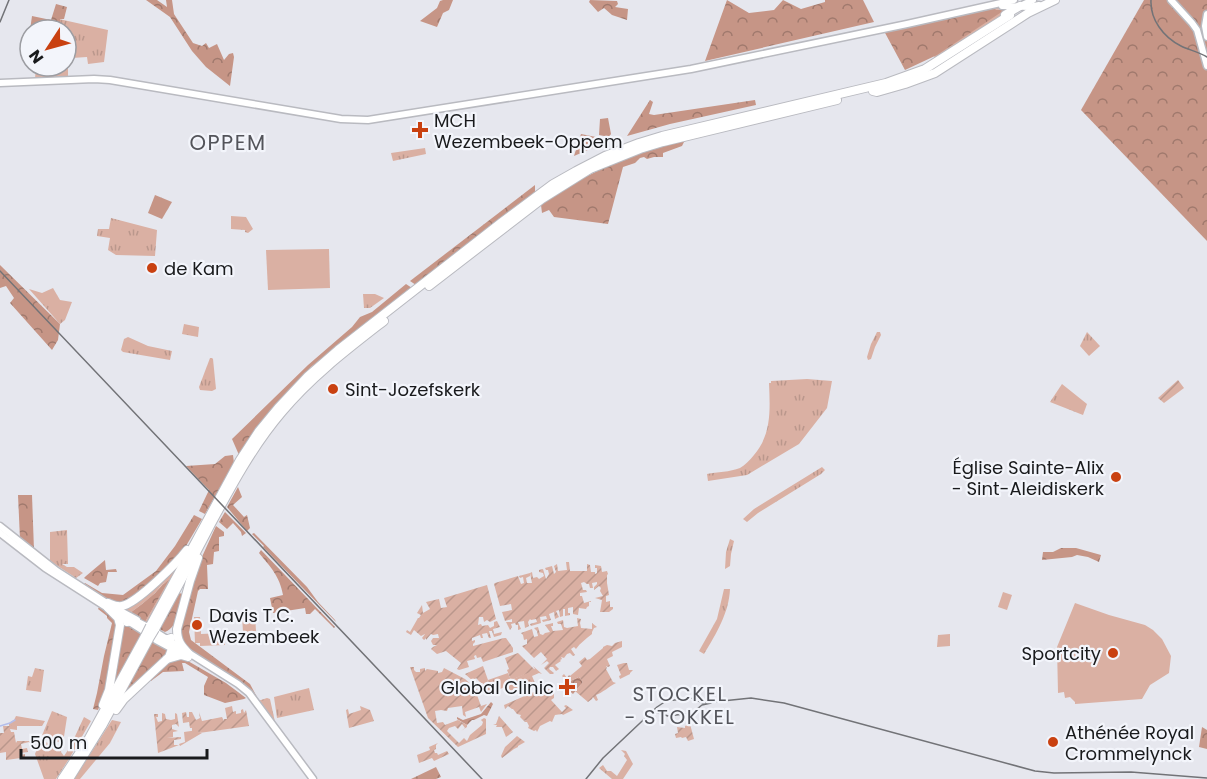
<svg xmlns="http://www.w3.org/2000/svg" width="1207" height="779" font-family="Poppins,sans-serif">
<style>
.grass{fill:url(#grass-tufts)}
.forest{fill:url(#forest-crowns)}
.garden{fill:url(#garden-furrows)}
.pitch{fill:#dab0a3}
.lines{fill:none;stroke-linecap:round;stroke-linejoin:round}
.stream{stroke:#b4bde9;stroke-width:1.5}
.major-casing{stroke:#b9bac0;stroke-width:9}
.highway-casing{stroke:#b9bac0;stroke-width:10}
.major{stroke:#fff;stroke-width:6}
.highway{stroke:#fff;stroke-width:8}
.tram{stroke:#727377;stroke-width:1.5}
.highway-bridge-casing{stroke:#b9bac0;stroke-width:10;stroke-linecap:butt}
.highway-bridge{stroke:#fff;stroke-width:8}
.poi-dot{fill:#c94111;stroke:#f3f5fb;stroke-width:2}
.labels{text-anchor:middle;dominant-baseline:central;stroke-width:4.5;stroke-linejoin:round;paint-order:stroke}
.poi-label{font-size:18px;fill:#191a1c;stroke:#f3f5fb;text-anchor:start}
.neighbourhood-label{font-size:20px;letter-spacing:1.5px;fill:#53545a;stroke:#f3f5fb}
.quarter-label{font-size:21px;letter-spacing:1.5px;fill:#53545a;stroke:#f3f5fb}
</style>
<defs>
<pattern id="grass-tufts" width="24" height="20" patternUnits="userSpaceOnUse" patternTransform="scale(1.5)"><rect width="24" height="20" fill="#dab0a3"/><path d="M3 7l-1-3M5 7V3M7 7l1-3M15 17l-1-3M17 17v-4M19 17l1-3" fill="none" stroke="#ba978c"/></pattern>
<pattern id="forest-crowns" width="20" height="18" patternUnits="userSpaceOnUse" patternTransform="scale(1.5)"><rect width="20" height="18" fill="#c69586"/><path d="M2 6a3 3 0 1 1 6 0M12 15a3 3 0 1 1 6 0" fill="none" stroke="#a0796d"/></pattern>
<pattern id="garden-furrows" width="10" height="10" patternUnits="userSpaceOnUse" patternTransform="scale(1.5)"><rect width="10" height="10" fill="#dab0a3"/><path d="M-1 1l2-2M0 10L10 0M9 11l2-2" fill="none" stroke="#ba978c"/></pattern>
</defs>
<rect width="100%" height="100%" fill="#e6e7ee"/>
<g class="grass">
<path d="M1004,7L1011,9L935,58L934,56L1004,9L995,10L994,8Z"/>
<path d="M59,19L108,30L104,62L88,64L87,57L72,58L71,62H68V76H59V78L35,79L36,66H66V30H62Z"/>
<path d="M425,148L426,154L393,161L391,153Z"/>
<path d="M231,216L246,217L253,229L248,233L245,232V230L231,229Z"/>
<path d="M111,218L157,230L155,256L116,255L108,250L110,238L97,236L98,229H109Z"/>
<path d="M53,288L60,300L72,302L65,320L60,324L29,289L42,293Z"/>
<path d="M363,294H375L384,298L370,308H364Z"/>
<path d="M184,324L199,327L198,337L182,334Z"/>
<path d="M877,332H880L881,335L875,347L871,359L868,360L867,357L871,344Z"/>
<path d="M1087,332L1100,346L1089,356L1080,346Z"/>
<path d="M128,337L148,346L172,351L170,360L123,352L121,350L124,339Z"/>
<path d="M210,358H212L213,359L216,389L212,391L200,390L199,387Z"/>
<path d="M807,379L832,381L827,408L799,444L747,475L708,481L707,474C717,472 730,472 740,468C745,465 750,460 754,455C772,434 770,409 769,383H771V381Z"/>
<path d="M1062,384L1087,404L1083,415L1050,402Z"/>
<path d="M822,467L825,470L821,474L758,513L747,522L743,519L754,509Z"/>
<path d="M67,530L68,564H62L67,567H74L83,573L76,578L50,561V532Z"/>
<path d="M730,539L734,541L731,554L730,566L725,569L726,552Z"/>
<path d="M183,558L147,624L145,622L168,581C161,584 158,590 153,595C146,601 138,607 130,613L126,611L128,606Z"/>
<path d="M724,589H730C729,613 716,634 704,654L699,651L717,619Z"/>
<path d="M533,666L542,674L539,673L532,676L535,683L511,693L507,686L489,694L485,690L488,686L487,682L488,680L508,673L511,680L535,669Z"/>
<path d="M35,668L44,670L41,692L26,690L28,676L32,677Z"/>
<path d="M309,688L314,710L277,718L274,697Z"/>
<path d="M267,698L270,699L275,722L258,701Z"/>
<path d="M52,711L67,717L63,743L41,738Z"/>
<path d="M16,716L45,721L42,726H9V723L14,720Z"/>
<path d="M84,717L91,721L69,759L56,779H44L35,754L40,741L62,746L61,752L64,756L70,747Z"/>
<path d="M112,720L121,722L110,743L80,779H74Z"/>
<path d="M198,730L199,733H202L180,746L179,744L185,742L184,732Z"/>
<path d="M621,750L626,751L633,764L623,779H612L599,768L603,765L607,771H611L617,776L627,760L624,756L625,754Z"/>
</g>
<g class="forest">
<path d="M146,0H157L167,7L166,0H172L174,14L193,43L202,46L206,43L209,48L217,44L224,60L229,54L233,53L234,57L230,86L206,67L192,51L170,17Z"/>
<path d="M443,0H453L449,10L443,13L437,27L420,21L437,8L440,1Z"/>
<path d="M590,0L617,1L618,4L615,7L628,9L627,20L612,15L604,8L598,12L589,2Z"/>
<path d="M727,0L749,13L774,10L783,0L801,9L825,2V0H863L874,22L705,61Z"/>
<path d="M1144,0H1207V241L1081,110Z"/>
<path d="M56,4L67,7L64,19H60L62,30H30L32,16L51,20Z"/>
<path d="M994,8L996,10L1006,9L937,55L905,70L884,31L985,9Z"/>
<path d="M650,100L653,102L649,114L654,115L755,100L756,105L670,124L627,136Z"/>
<path d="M608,118L611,134L609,137L599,135L600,119Z"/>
<path d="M581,134L606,139L609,141L574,156Z"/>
<path d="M689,139L684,142L682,146L663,153V157H654L647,159L644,157L640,158L635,163L623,167L608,224L554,217L549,210L542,213L541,205C589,170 632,154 689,139Z"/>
<path d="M535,185V192L416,285L410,281Z"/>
<path d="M155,195L172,202L162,219L148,213Z"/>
<path d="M0,265L60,324L58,340L52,350L10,303L14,298L6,286L0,288Z"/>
<path d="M406,284L412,288L311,367L275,406L239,455L232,439L308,365L352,327L360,317L372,312Z"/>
<path d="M233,455L234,463L205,514L199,511L209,490L186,466L215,464L225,456Z"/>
<path d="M238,487L242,497L233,505L244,517L247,515L250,528L247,531L227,507Z"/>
<path d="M18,495H32L34,550L20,539Z"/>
<path d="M225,512L246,533L242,536L241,532L233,523L227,529L219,522Z"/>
<path d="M194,515L202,519L183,551L176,560L128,601C115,608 95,592 84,583H85L102,593L123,595L156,571L175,546Z"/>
<path d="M216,526L224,532V536L219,537V551L214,552L213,564L207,565L208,589H200L198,591L189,632L191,640L250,684L257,697L255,696C241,678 203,659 183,646L179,630L201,559Z"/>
<path d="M254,533L307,587L318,602L335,620L336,622L263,547L264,546L252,534Z"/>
<path d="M1061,548H1076L1101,555L1099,562L1088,557L1077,555L1072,557L1042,560L1043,552H1053Z"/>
<path d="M261,550L335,627L334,628L315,609L310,614H306L305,608L273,613L270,598L283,595C279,575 271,568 259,553Z"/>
<path d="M105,560L106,570L116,569L117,572H108L106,582L100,583L98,586L84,578L86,576Z"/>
<path d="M169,580L145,622L130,613C138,607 146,601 154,594C159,589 162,584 169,580Z"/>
<path d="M178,593L184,594C181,606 178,627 165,632L159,629Z"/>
<path d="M99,607L114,617L118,626L107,687L98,710L93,709L97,693L104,656L112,623L107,618V616L98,609Z"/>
<path d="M126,624L142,634L108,697L122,629Z"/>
<path d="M153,640L171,650L117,706Z"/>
<path d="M181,657L226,683L246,698L244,699L225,703L204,695V686L208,677L185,663H182L184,671L163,672L151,681L149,678L165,663Z"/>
<path d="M579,677L583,682L573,694L563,685L567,681L568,682Z"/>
<path d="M491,702L493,704L487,716L484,715L474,720H472L467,725L457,719V717L463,720L481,714Z"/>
<path d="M1202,727L1207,730V749L1199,747Z"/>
<path d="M436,767L441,777L436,779H411Z"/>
</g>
<g class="garden">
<path d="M1178,380L1184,388L1164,403L1158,398Z"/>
<path d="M566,562H569L570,571H587V564L590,565L591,572H595V574L597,573V568H595V565L601,566L602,572L607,571L608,574L607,575V583L609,595L606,596V602L610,601V607H613V609L609,612H600L602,600L595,598L603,596L600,591L601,588L599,586L594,590V587L597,584V582L592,583L593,588H590L589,584H587L584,582L581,583L583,590H586L587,592L580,593V596H582L584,603L591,601V602H589V606L587,607L586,609L579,608L578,615L573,614V607L568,608V613H570V615L565,616V609H563V616L560,617L559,610L556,611L559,617L555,619L554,612L549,614L551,620L543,622L542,620L547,619L546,616L540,617L541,623L531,626L530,624L537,622L536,619L531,620L530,619L528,622L529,626L525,628L524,621L518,622L521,629L518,630V625H516L515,623L511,624L512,627L510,630L506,622H512V619L505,621L502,612L512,610L511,604L500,606L494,584L495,583L518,576L521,584L524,583L523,577L520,578L519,576L530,573V576L526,578L527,583H532L530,573L532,572L533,578L537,577L539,579L544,576L543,573L539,572V570L543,569L546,579L549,574L548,570H546L545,568L552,566L554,574L556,572L554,566L557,564L558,571L567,570Z"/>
<path d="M487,585L496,619L490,622L487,620L484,622L483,617H479L478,625L481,624L482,626L488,625L490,628L494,626V622L497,621L500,627L493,629L494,634L502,632L501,635L494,637L492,631H489L491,638H489L487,633L482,634L483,638H481L480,635L472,638V641L475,640V642L473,644V646L504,638H506L513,648V652L483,662L481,657L477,658L476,655L474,656L475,659L467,661L469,667L459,670L457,669L461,663L446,651L437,654L431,649L433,647L437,645H433L431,641L433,638H439L438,634L433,635L431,634L426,640V638L424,640L422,638L425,634L421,636L414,630L411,635L406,632L407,630L410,632L418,618H419L421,615L417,613L422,605L423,613L430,609L426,602L439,599L441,608L447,607L444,598Z"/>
<path d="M577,618L581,619L580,623L581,628L592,629V623L597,627L594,628L592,632V634C586,639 580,643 576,649L574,647L571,649L575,655L573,656L570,653L567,654L564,658L561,657L562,659L560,660L561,661L555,665L559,669L556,671L553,667H550L549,669L554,673L553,674H550L544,668L549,663L547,661L541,665L547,659L541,652L534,658L522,646L527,644V639L524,640L523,635L521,633L532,629L534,637L538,636L537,631L534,628L538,627L540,634L543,635L545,633L550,632L545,625L553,623V626H551L553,631L563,630L561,624H558L557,622L563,620L564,627L567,628L578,626Z"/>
<path d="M622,641V647L612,652L613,656L607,659L610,666L608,667L606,666L607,668L606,669L613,682L616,683C610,686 602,693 596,695L598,700L596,701L593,697L592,699L588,702L575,691L583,682L579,677L568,682L565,681L566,680L562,676L564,674L567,678L569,675L570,676L582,666L579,662L585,657L587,660L590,659L603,648V647L607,645L612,646L615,643Z"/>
<path d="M518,653L535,670L511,680L507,670L509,669L505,658Z"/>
<path d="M624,663H627L629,670H633L630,673V674L620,679L619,676L621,675L617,665Z"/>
<path d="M483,666L488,680L487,682L488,686L485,690H484L488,687L486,685L482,688L481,687L483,683H481L476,678L473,681L465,674Z"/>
<path d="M410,667H414V670L416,672H420V669L425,668V671L427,669L438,671V673L442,672L444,668L465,679L481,693L477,695L481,706L487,704L481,712L479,707L465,712L466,717L463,715L462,706L448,708L447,711L441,710L435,711L437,723L443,722L445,725L458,720L467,725V727L461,731L465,728L462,724L458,729L455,726L449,728L447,731L459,743L464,738L467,741L470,735L482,725L483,722L481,720L484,718L486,719V734L458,747L428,718Z"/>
<path d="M543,688L544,692L549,689L554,692V698L551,700L562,712L566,708L564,706L566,705L573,710L563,715L562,714L555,715L552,722L550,721L540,726L537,732L536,730L534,731L528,728L529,726L527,722H524L526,720L524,721L520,717L521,715L517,714L513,709H512L508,706L505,709L504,705Z"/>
<path d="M232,706L233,712L236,711V714L241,713V710L243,709L244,713L246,710L249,726L199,733L198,731H192V728H190L189,722L183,723L182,713L186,712L187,717H189V712H192L196,720L200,718L199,712L202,721L222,717L224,721V719H227L225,708Z"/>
<path d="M360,706L370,710L374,721L349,728L346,710L348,709L349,714L361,710Z"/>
<path d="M162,713L165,714L166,719L171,720L175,719V713L177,714L179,727L176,724L172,725V729L178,731L173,732V737L167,738L181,737V739L174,740V745H179L158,753L154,714H158V717H156L158,722L162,721Z"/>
<path d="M499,716L513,732L506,737L502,727H496L497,725H493L496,724Z"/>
<path d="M690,724L694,739L688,741L686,737L682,738L681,737L676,738L675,734L678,733L677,727L685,728V726Z"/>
<path d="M3,726H17V730L10,729L11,732H14L16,743L17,741H30V742L32,739L36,741L33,748H30L29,742L21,744L22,749L27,748L28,752L20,753V755L25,754V757H22L21,758L6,760V752L0,753V733H4Z"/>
<path d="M517,736L525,742L518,746V747L514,749L502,758L501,756L505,747Z"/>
<path d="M438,743L436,745V749L434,750L435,753H437L438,755L447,751L449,754L434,761L432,758L419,763L417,755L430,750L429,747Z"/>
</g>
<g class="pitch">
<path d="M329,249L330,288L268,290L266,250Z"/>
<path d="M1003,592L1012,595L1007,610L998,607Z"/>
<path d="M1075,603L1109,615L1145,625L1153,630L1162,639L1171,656L1169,673L1150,685L1142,699L1075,704V702L1070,697L1065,698L1064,692L1058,693L1057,647Z"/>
<path d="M255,614L256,631L243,632L242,615Z"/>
<path d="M194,617H200L201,634L224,633L225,645L200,646V643H195Z"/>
<path d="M950,634V646L937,647L938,635Z"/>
</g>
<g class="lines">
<path class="stream" d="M0,726L10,723L15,720"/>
<defs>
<g id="major">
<path d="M1171,0L1192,23L1197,30L1207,66"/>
<path d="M1002,6L1029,7L1039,5"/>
<path d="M1020,6L1033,0"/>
<path d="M1207,14L1205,26L1207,37"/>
<path d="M0,83L94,79L110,80L341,119L368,120L691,69L907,24L1014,0"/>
<path d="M0,526L57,571L113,607L137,620"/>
<path d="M0,533L45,568L148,634"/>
<path d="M151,629L238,684L249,693L313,779"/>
<path d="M156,640L184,655"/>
</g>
<g id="highway">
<path d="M1005,15L1020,6"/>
<path d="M873,91L877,92L905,84L935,73L1028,13L1055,0"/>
<path d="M429,286L542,199L590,169L640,149L663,142L837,100"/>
<path d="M108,603C113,605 117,607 122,606C137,603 177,563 187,550"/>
<path d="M127,622L134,621L150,629"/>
<path d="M150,626L240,460L259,431L278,408L308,376L338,350L502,222L553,184L576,171L605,156L639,143L662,136L886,83L925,69L1010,15"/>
<path d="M155,629C174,594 193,559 211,524C232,485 253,446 282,412C311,377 348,349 384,321"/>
<path d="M147,634C156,635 162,643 171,638"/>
<path d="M189,654C181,646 177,641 177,629L190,581L198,558"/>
<path d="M167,659L181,655L188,657"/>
<path d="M103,705L109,690L120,625L118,618L108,608"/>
<path d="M116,710L124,699L169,657L172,649L168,639"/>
<path d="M62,779L88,740L145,636"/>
<path d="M69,779L102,726L149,639"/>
</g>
</defs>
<use href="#major" class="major-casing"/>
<use href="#highway" class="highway-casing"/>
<use href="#major" class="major"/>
<use href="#highway" class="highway"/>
<g class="tram">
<path d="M1151,0C1150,19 1163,37 1181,46C1189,50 1199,52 1207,57"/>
<path d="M0,22L9,0"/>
<path d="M0,271L482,779"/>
<path d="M648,717L655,712L668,716L692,713L702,705L711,703"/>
<path d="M586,779L603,758L657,707L666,701L692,698L703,703L751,698L784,703L1035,771L1054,773L1131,772L1207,778"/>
</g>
<defs>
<g id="highway-bridge">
<path d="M145,636L150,626"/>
<path d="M149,639L155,629"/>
</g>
</defs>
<use href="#highway-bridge" class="highway-bridge-casing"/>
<use href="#highway-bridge" class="highway-bridge"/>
</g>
<g class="poi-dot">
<path d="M417 121h6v6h6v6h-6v6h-6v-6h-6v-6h6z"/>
<circle cx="152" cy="268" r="6"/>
<circle cx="333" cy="389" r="6"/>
<circle cx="1116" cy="477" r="6"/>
<circle cx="197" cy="625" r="6"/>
<circle cx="1113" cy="653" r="6"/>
<path d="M564 678h6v6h6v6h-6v6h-6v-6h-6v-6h6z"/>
<circle cx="1053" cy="742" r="6"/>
</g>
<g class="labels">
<g class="poi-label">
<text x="434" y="120">MCH<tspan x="434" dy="21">Wezembeek-Oppem</tspan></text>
<text x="164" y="268">de Kam</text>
<text x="345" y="389">Sint-Jozefskerk</text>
<text x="1104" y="467" text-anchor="end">Église Sainte-Alix<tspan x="1104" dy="21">- Sint-Aleidiskerk</tspan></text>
<text x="209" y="615">Davis T.C.<tspan x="209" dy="21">Wezembeek</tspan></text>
<text x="1101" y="653" text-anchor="end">Sportcity</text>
<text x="554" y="687" text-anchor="end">Global Clinic</text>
<text x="1065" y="732">Athénée Royal<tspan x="1065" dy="21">Crommelynck</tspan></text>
</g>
<g class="neighbourhood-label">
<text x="680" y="694">STOCKEL<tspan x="680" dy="23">- STOKKEL</tspan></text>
</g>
<g class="quarter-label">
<text x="228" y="142">OPPEM</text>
</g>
</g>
<g transform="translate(48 48) rotate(234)"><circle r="28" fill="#f3f5fb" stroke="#9c9da2" stroke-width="1.5"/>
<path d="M0-4.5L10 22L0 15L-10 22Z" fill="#c94111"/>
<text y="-9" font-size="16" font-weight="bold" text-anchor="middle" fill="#191a1c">N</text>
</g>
<path d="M21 749v9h186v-9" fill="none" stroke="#191a1c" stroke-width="3"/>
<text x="30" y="749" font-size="18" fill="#191a1c" stroke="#f3f5fb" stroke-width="4.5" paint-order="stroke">500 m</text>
</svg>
